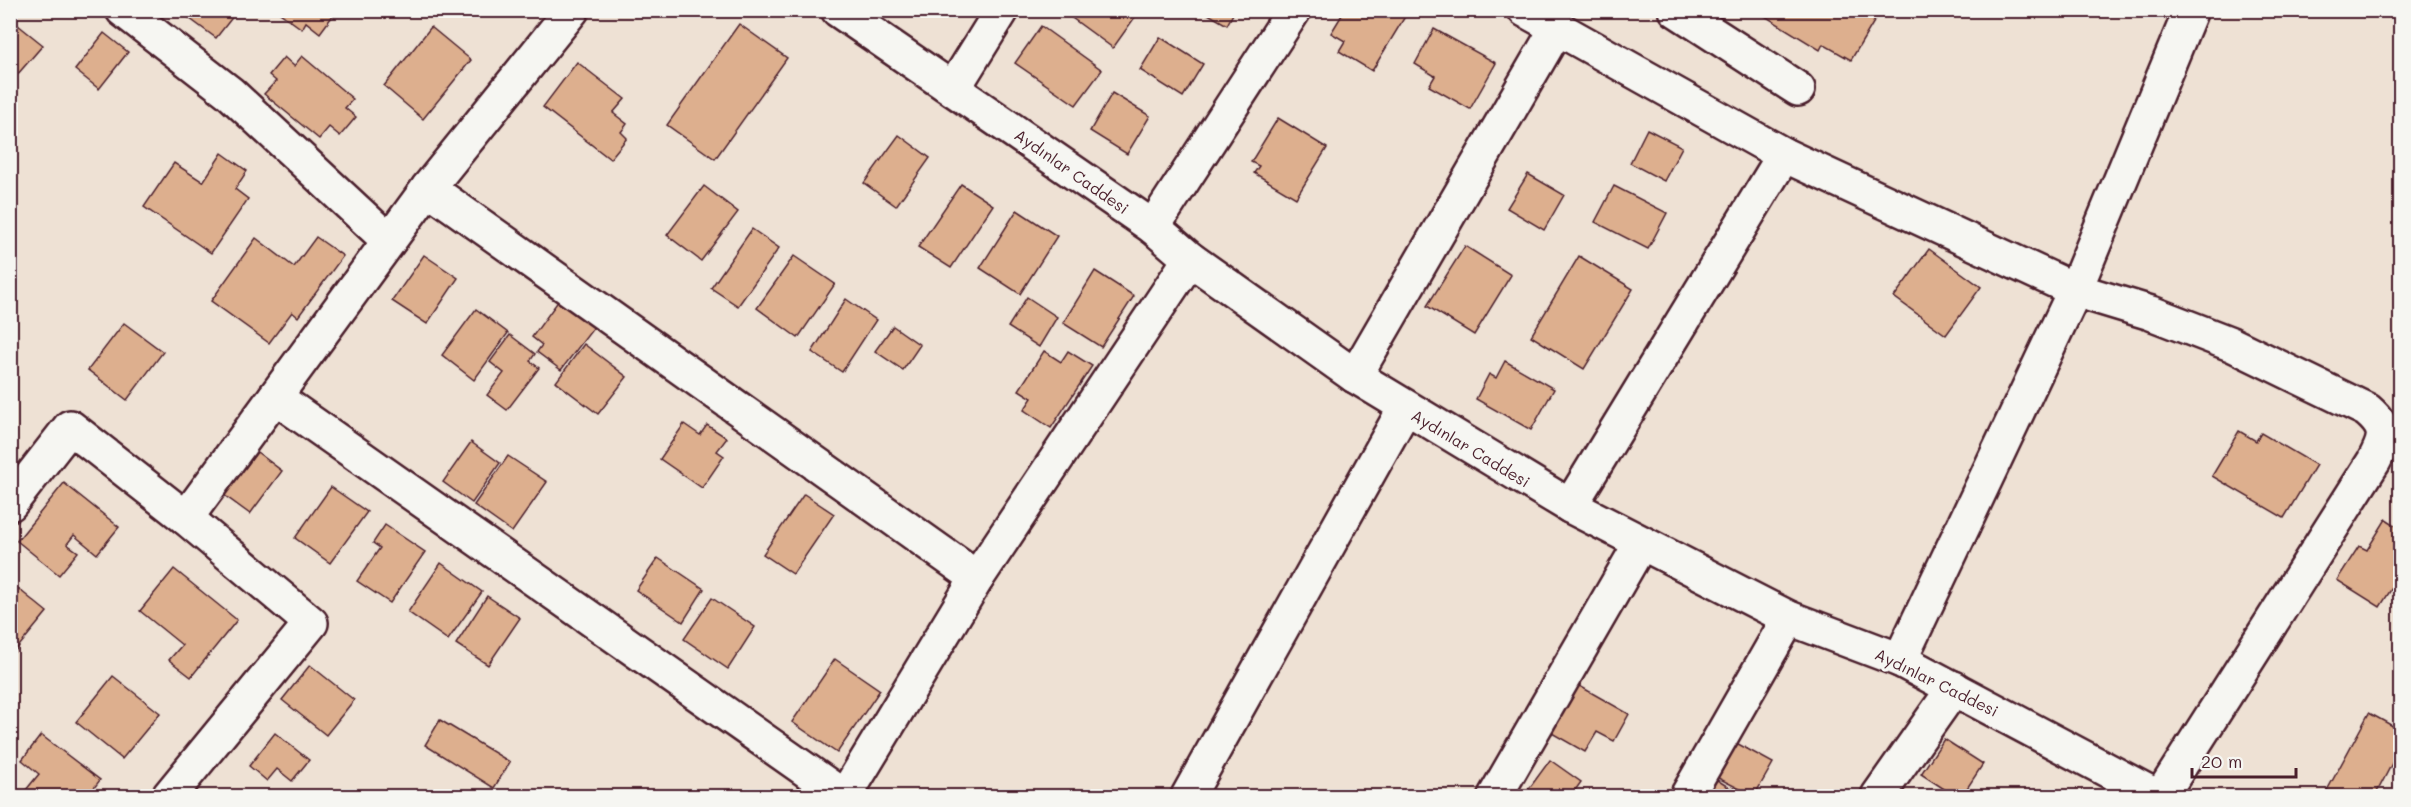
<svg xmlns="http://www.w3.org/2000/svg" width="2411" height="807" font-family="Mali,sans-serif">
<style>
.building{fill:#ddaf8e;stroke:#4a1f2b;stroke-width:1.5}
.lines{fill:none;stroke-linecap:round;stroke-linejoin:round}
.minor-casing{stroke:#4a1f2b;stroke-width:38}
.minor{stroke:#f6f6f2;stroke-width:33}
.labels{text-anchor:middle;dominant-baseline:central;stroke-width:6;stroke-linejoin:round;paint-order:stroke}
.street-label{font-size:16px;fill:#4a1f2b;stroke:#f6f6f2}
</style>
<rect width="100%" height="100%" fill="#eee1d4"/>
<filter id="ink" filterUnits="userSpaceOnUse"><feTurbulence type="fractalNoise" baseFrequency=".0167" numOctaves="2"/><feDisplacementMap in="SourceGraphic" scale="12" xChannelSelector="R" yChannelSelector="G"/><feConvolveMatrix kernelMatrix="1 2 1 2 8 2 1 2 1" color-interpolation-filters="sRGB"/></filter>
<g filter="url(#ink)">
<g class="building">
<path d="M178,10H238L216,38Z"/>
<path d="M282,10H337L320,33L306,22L302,29L280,13Z"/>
<path d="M1061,10H1140L1113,48Z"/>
<path d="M1201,10H1235L1227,25Z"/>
<path d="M1345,10H1409L1372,71L1339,51L1345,41L1331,33Z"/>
<path d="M1755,10H1881L1851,60L1823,44L1820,50Z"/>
<path d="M13,21L43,45L10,83V24Z"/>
<path d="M739,24L787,58L715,159L667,125Z"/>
<path d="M1041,26L1102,70L1076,105L1015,63Z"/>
<path d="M431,27L471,60L423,119L384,86Z"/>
<path d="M1434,29L1496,63L1470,109L1429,86L1435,76L1415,64Z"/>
<path d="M104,33L128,52L99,89L75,70Z"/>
<path d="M1160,37L1203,64L1183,97L1140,70Z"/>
<path d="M302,56L353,99L345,108L356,117L340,136L329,127L319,139L264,94L276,81L269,75L284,57L294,66Z"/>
<path d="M577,62L625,99L613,113L627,124L621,132L627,138L610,159L543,107Z"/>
<path d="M1112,93L1150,116L1127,154L1090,131Z"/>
<path d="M1278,118L1327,148L1296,198L1254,173L1259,166L1251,162Z"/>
<path d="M1647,129L1682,147L1664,181L1630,163Z"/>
<path d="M899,135L930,158L896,206L864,183Z"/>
<path d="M222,153L247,171L235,189L248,199L211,253L144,207L174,163L203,182Z"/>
<path d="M1528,174L1564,195L1544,230L1507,208Z"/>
<path d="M961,184L993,205L951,268L918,247Z"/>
<path d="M704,186L738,212L701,261L667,235Z"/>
<path d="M1614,186L1667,213L1648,249L1595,222Z"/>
<path d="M1017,210L1057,236L1020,294L980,268Z"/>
<path d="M752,229L779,248L738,306L711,288Z"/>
<path d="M316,237L343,256L298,317L292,312L269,343L211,301L256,238L294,267Z"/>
<path d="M1465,246L1511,275L1474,335L1427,306Z"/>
<path d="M1929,249L1981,287L1946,335L1894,297Z"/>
<path d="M424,255L458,278L427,324L392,301Z"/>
<path d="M794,256L835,284L798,338L757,308Z"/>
<path d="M1579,256L1633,289L1584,369L1531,336Z"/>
<path d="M1095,271L1134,296L1101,347L1063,323Z"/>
<path d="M1027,297L1057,317L1039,347L1008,327Z"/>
<path d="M846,299L876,320L842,372L812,352Z"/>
<path d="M559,300L594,327L561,370L537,352L542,345L532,337Z"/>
<path d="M476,309L508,333L474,380L442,355Z"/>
<path d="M124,323L163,352L127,400L88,370Z"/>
<path d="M893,326L920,345L903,370L875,351Z"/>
<path d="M510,335L535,354L530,361L539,368L507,410L487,395L504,373L490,362Z"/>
<path d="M584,344L627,377L598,414L556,382Z"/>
<path d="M1044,351L1061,362L1068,351L1092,366L1051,428L1024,410L1032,398L1019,390Z"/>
<path d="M1505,361L1554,389L1531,430L1476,399L1489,374L1496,378Z"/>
<path d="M684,424L700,435L707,425L727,438L717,451L724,456L702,488L660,459Z"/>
<path d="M2239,431L2256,441L2261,433L2316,465L2284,518L2212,476Z"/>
<path d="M471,442L500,463L472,503L443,482Z"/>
<path d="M257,452L282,471L250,514L224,495Z"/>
<path d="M508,456L547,482L512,532L474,505Z"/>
<path d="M64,483L119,527L97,554L74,535L67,544L78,552L59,575L17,541Z"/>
<path d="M331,487L367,512L330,563L295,538Z"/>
<path d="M804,494L834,514L793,574L763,554Z"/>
<path d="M2386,519L2400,528V578L2399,577L2380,607L2337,580L2359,546L2367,550Z"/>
<path d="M385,525L425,552L390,603L357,581L380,548L373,543Z"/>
<path d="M658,558L704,589L683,622L636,590Z"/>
<path d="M441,563L482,592L448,640L408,612Z"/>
<path d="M174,569L237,620L191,677L169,660L182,645L140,611Z"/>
<path d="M10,582L47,612L10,657Z"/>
<path d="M487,596L520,618L488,665L456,644Z"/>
<path d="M712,598L755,627L728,669L684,639Z"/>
<path d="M835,659L880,690L837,753L792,722Z"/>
<path d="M310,665L354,700L326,735L282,700Z"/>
<path d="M113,676L160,713L122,759L76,722Z"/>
<path d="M1576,684L1629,714L1614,741L1597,732L1585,752L1550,732Z"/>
<path d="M2369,713L2400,730V748L2375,796H2324Z"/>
<path d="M440,720L510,762L494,788L425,745Z"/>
<path d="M275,733L309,760L292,781L277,769L267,781L249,766Z"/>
<path d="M41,735L100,780L88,796H21L39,774L22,760Z"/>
<path d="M1729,739L1773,763L1754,796L1710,774Z"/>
<path d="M1944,739L1983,764L1962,796H1955L1921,774Z"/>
<path d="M1550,760L1581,782L1571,796H1537L1528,790Z"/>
<path d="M1709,775L1738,793L1736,796H1697Z"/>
</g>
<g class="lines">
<defs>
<g id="minor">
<path d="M123,10L230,93L389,241"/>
<path d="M838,10L1153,227L1190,259L1355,376L1570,506L1789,618L1900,660L2156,796"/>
<path d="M1525,10L1784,155L2075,290L2151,313L2231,344L2367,410C2389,429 2386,438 2374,461L2161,796"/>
<path d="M1676,10L1798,89"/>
<path d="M953,89L1002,10"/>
<path d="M428,188L977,578"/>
<path d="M1153,227L1294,10"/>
<path d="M1355,376L1557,28"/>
<path d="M275,397L843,796"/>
<path d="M10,504L70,427L186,518L311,623L169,796"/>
<path d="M1570,506L1784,155"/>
<path d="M186,518L428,188L572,10"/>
<path d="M1900,660L2075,290L2191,10"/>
<path d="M845,796L977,578L1190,259"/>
<path d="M1188,796L1405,408"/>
<path d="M1495,796L1641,543"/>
<path d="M1687,796L1789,618"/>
<path d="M1878,796L1954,688"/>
</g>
</defs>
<use href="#minor" class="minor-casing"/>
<use href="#minor" class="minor"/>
</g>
</g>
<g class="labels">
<g class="street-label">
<text transform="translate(1072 171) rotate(35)">Aydınlar Caddesi</text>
<text transform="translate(1471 448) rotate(31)">Aydınlar Caddesi</text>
<text transform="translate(1937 682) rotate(26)">Aydınlar Caddesi</text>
</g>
</g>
<rect width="2411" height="807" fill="none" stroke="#f6f6f2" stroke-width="36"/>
<rect x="18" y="18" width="2375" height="771" fill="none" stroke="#4a1f2b" stroke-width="2" filter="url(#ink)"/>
<path d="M2192 768v9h104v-9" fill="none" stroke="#4a1f2b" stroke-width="3"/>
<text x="2201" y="768" font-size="18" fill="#4a1f2b" stroke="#f6f6f2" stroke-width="4.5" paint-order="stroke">20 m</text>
</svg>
